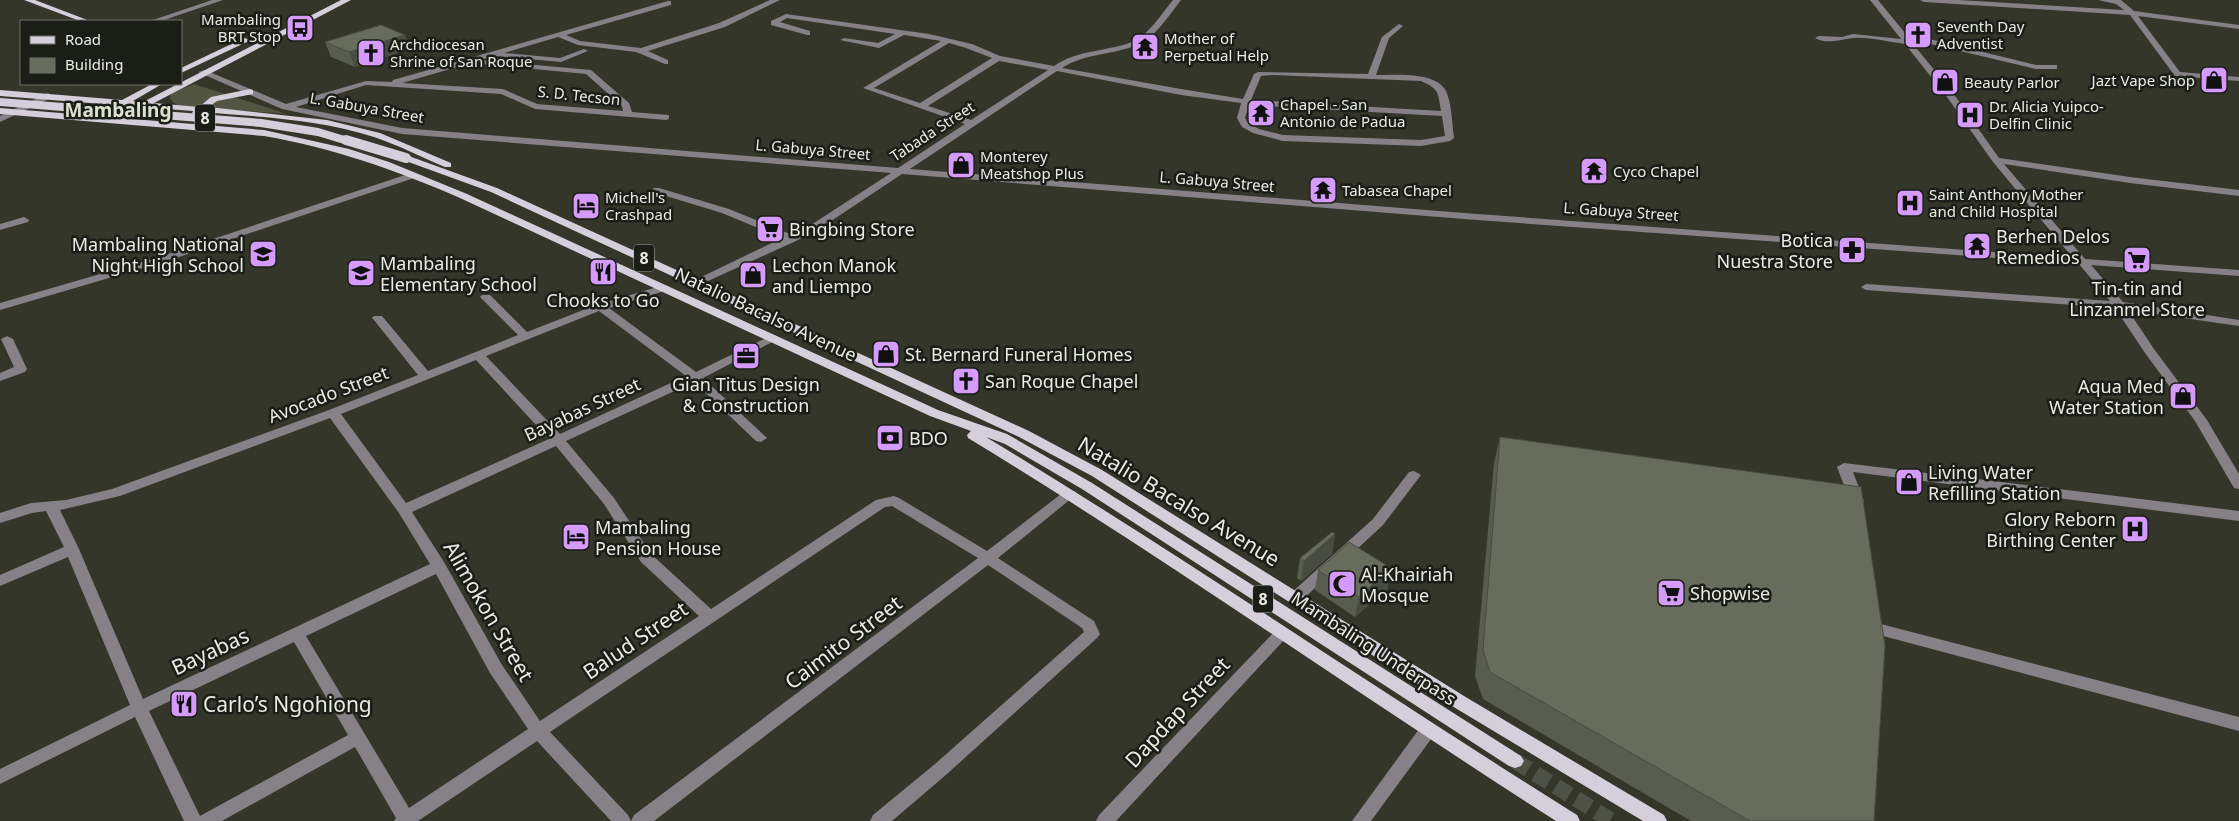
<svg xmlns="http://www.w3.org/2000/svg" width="2239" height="821" font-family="'Noto Sans',sans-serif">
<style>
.green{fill:#515542}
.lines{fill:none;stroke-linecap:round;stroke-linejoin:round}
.major-tunnel{stroke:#4e5145;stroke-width:16;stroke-dasharray:16 8;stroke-linecap:butt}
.minor{fill:#858187;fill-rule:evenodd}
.major{fill:#d5cedb;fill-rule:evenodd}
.major-bridge-far1{stroke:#d5cedb;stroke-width:8}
.major-bridge{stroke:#d5cedb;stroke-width:10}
.wall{fill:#595d50}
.shaded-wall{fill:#494c41}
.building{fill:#686c5d;stroke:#494c41}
.labels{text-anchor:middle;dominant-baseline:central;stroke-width:5;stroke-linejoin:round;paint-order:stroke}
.far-poi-label{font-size:15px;fill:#eaece4;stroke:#1b1d17;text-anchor:start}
.far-street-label{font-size:15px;fill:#eaece4;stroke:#1b1d17}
.shield{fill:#1b1d17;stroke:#acaea6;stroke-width:1}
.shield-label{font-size:16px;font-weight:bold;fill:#eaece4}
.poi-label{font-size:18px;fill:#eaece4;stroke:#1b1d17;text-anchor:start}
.street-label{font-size:18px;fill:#eaece4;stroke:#1b1d17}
.far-district-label{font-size:19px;font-weight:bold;fill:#dce0cf;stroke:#1b1d17}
.near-street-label{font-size:21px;fill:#eaece4;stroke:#1b1d17}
.near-poi-label{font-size:21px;fill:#eaece4;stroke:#1b1d17;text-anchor:start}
</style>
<rect width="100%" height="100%" fill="#333629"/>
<path class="green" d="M194,84L287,114L178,106L170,99L171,93Z"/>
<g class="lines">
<path class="major-tunnel" d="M1515,761L1612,821"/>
<g class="minor">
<path d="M212,0H223L161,21H150Z"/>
<path d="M770,0H780L725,27L648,51L668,60V64H665L636,52L578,45L558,37L504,53L560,58L584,49L588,51L561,62L495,56L480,60L591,70L629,103L632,112L669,115V119L666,120L535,109L501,94L366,85L296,107L402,128L898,168L965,124L863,88L941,41L904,35L879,48L840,40L844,38L878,43L895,34L787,18L780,22L810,31V35H807L771,25V21L786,14L929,34L972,44L1000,56L1054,66C1079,49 1106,52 1132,42C1149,35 1162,13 1173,0H1181C1170,14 1155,38 1137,45C1113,55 1085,53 1062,68L1181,89L1243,99L1254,74L1258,72L1368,74L1382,37L1399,24L1403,26L1389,38L1376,75C1395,75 1436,71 1446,91C1452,104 1452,124 1454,138L1450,141L1421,146L1283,141L1253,133L1242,127L1237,118L1241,103L1181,95L1057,71L910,169L1464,213L2073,258L1993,162L1947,97L1905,44C1889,42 1870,37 1854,38C1842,39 1826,45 1815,38L1819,36L1842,37L1853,34L1901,39L1870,0H1878L1905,33L2036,65H2057V69H2036L1909,39L1953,93L1999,158L2130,177L2239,190V196L2130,183L2004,164L2085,259L2239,270V276L2091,265L2123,302L2239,320V326L2128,310L2154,349L2207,420L2239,474V489L2234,488L2195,421L2145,353L2115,308L1866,290L1861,287L1866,284L2110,301L2079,264L1464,219L902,174L822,227L796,241L697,286L693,285L692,283L693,281L782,238L722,213L653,192V188H659L729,209L790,234L814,223L891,173L402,134L282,109L198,72L205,70L286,104L366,81L392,82L393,80L668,1H671V5L566,35L580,41L641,48L719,23ZM949,43L966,48L992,58L920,103L874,88ZM999,61L1048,70L971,120L928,106ZM471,63L586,74L622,106L623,111L537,104L503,89L402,83ZM1273,75L1421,81C1439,89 1438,92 1441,111L1251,100L1261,76ZM1249,105L1442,116L1445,136L1421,140L1283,135L1259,129L1248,123L1245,118Z"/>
<path d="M1920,0H1958L2124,10L2116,4L2098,0H2121L2134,11L2239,25V29L2138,16L2180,72L2239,77V81L2175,76L2130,15L1924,2Z"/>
<path d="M48,93L52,96L51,98L0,122V116Z"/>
<path d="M414,172L419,175L417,177L167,261L0,310V303L159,257Z"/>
<path d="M24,217L29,220L28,222L0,230V224Z"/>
<path d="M664,285L668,286L669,288L668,290L609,308L696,372L770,336L774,335L780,338L703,378L767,438L761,442L756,441L694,382L566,441L614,498L651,554L711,609L876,500L894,496L899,498L987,551L1065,491H1075L1077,494L998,558L1094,621L1100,634L1097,638L947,774L892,821H870L873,815L935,764L1084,632L1082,628L988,565L654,821H631L634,815L978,558L892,506L885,507L550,732L628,815L631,821H611L537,741L418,821H394L396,818L355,747L222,821H184L135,717L0,784V769L130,705L68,557L0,586V575L64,547L46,511L32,513L0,523V513L31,503L66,500L112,489L329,410L418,375L374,320L372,318L374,316H382L428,371L518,335L480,297L482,295H490L527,332L596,305ZM599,311L686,376L560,434L486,356ZM476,360L549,439L406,503L341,414ZM330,418L399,513L430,564L143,699L79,549L60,510L120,496ZM556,446L604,504L641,562L699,616L540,721L502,665L444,562L412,512ZM436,574L490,673L528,729L409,808L306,636ZM294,642L348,735L200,816L149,711Z"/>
<path d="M7,336L13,339L27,369L25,372L0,381V373L14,367L1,339Z"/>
<path d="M1844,463L2239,511V521L1853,472L1864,501L1862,504H1852L1850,501L1837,467Z"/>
<path d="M1414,471L1421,475L1383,525L1301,601L1296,602L1291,601L1289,597L1291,593L1373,519L1409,472Z"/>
<path d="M1877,623L2239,717V731L1872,633L1869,629L1872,625Z"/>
<path d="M1281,628L1286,630L1289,634L1286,638L1116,821H1096L1099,815L1276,630Z"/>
<path d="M1428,723L1434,725L1436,730L1434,735L1371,821H1352L1422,725Z"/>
</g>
<g class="major">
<path d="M24,0H35L90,21H80Z"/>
<path d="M341,0H351L154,103L199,107L211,97L250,89L253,90V94L217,101L209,107L327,120L380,133L451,163V167H445C421,157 398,145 374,137C319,119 259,117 203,112L196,116L192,113L193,111L0,96V90L122,100L152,84H162L133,101L143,102Z"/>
<path d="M244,38L251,40L181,73V68Z"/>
<path d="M0,108L264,130L349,149L389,162L467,194L938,410L1007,434L1092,483L1521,756L1524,761L1521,766L1515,768L1509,766L1082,489L1005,444L986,437C1186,558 1379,691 1577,815L1580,821H1556C1359,695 1168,560 968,438L967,435L971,431L930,416L460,198C396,170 333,148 264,136L0,114Z"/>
<path d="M406,155L497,188L1029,431L1102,470L1464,696L1664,815L1667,821H1643L1452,706L1092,476L1019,437L491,192L403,160L401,158Z"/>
</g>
<path class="major-bridge-far1" d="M0,102L261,123L318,132L351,142"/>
<path class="major-bridge" d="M346,140L406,158"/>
</g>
<g class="wall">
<path d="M325,42L411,49L355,67L331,57Z"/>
<path d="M1500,437L1874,821H1691L1483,699L1475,676L1494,463Z"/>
<path d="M1335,534L1332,554L1301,581L1297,578L1300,558Z"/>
<path d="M1391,568L1387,589L1355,617L1315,590L1318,570Z"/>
</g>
<g class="shaded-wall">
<path d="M405,35L411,49L355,67L349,52Z"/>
<path d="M1335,534L1332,554L1301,581L1304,561Z"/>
<path d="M1391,568L1387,589L1355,617L1359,597Z"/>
</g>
<g class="building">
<path d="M381,25L405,35L349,52L325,42Z"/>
<path d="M1500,437L1861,487L1885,646L1874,821H1750L1724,806L1490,672L1483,650Z"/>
<path d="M1332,532L1335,534L1304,561L1300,558Z"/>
<path d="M1349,542L1391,568L1359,597L1318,570Z"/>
</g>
<defs>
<symbol id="bus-square" viewBox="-11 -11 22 22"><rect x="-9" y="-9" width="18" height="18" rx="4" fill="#d59bfa" stroke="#1b1d17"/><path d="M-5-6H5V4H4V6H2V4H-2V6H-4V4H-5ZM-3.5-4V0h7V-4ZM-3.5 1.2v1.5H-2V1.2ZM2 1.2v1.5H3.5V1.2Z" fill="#111"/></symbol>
<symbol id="church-square" viewBox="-11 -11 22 22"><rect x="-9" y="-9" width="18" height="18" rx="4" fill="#d59bfa" stroke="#1b1d17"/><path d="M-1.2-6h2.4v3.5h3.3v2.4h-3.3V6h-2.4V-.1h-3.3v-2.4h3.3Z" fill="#111"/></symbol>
<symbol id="temple-square" viewBox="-11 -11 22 22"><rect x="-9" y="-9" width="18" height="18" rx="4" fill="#d59bfa" stroke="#1b1d17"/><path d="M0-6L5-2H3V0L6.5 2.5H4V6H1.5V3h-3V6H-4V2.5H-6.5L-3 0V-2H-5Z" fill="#111"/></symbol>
<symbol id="shop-square" viewBox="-11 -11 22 22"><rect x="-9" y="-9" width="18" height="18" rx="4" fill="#d59bfa" stroke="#1b1d17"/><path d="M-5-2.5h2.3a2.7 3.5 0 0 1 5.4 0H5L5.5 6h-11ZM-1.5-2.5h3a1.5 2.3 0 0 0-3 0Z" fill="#111"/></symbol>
<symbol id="hospital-square" viewBox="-11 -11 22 22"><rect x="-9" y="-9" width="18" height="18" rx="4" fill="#d59bfa" stroke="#1b1d17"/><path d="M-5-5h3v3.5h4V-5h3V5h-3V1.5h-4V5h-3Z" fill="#111"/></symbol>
<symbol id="hotel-square" viewBox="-11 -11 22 22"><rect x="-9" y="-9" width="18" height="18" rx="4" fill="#d59bfa" stroke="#1b1d17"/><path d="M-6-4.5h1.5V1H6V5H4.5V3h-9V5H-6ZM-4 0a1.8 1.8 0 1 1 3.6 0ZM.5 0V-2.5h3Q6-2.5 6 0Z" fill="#111"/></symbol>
<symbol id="supermarket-square" viewBox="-11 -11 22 22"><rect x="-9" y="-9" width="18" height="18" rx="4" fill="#d59bfa" stroke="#1b1d17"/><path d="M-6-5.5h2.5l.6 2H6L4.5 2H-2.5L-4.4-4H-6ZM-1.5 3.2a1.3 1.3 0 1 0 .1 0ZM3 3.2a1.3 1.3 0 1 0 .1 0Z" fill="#111"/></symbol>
<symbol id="pharmacy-square" viewBox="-11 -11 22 22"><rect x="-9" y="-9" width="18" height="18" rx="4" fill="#d59bfa" stroke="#1b1d17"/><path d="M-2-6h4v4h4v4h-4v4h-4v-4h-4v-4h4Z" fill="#111"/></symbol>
<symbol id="school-square" viewBox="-11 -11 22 22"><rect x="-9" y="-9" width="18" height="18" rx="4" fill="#d59bfa" stroke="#1b1d17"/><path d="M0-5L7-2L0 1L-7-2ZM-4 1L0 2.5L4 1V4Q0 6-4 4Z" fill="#111"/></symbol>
<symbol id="restaurant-square" viewBox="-11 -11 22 22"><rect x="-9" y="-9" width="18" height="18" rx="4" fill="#d59bfa" stroke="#1b1d17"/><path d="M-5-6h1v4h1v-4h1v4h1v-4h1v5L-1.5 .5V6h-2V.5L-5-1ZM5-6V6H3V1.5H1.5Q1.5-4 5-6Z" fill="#111"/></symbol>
<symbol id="office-square" viewBox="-11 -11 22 22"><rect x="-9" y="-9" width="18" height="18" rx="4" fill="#d59bfa" stroke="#1b1d17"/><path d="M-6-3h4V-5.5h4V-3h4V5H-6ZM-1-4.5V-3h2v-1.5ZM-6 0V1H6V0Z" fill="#111"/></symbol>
<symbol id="bank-square" viewBox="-11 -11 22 22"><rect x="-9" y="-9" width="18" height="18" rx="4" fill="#d59bfa" stroke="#1b1d17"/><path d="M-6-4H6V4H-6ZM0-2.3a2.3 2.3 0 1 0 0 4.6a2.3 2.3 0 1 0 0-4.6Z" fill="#111"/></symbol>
<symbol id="mosque-square" viewBox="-11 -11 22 22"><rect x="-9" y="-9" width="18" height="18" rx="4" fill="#d59bfa" stroke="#1b1d17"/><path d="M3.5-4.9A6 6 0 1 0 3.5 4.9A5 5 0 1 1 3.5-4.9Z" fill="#111"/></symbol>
</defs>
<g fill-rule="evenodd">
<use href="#bus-square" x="284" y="12" width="32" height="32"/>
<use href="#church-square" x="1902" y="19" width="32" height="32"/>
<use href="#temple-square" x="1129" y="31" width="32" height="32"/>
<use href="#church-square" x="355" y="37" width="32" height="32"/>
<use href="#shop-square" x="2198" y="64" width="32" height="32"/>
<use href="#shop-square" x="1929" y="66" width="32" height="32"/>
<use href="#temple-square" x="1245" y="97" width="32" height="32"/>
<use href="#hospital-square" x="1954" y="99" width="32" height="32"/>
<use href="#shop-square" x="945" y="149" width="32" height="32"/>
<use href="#temple-square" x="1578" y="155" width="32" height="32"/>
<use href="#temple-square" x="1307" y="174" width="32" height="32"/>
<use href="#hospital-square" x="1894" y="187" width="32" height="32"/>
<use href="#hotel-square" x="570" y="190" width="32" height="32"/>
<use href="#supermarket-square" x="754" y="213" width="32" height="32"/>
<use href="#temple-square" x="1961" y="230" width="32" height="32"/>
<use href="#pharmacy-square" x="1836" y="234" width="32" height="32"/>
<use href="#school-square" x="247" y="238" width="32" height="32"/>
<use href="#supermarket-square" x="2121" y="244" width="32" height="32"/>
<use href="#restaurant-square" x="587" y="256" width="32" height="32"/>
<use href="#school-square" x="345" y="257" width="32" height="32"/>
<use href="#shop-square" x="737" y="259" width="32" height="32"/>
<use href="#shop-square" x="870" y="338" width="32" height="32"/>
<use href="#office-square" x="730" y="340" width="32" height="32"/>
<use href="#church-square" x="950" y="365" width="32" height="32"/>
<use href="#shop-square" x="2167" y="380" width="32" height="32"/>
<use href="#bank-square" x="874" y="422" width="32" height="32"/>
<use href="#shop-square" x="1893" y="466" width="32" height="32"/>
<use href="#hospital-square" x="2119" y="513" width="32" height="32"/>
<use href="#hotel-square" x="560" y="521" width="32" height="32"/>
<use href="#mosque-square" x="1326" y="568" width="32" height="32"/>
<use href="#supermarket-square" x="1655" y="577" width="32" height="32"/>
<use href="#restaurant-square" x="168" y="688" width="32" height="32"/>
</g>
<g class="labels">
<g class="far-poi-label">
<text x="281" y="19" text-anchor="end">Mambaling<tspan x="281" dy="17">BRT Stop</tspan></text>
<text x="1937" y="26">Seventh Day<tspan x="1937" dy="17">Adventist</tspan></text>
<text x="1164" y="38">Mother of<tspan x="1164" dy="17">Perpetual Help</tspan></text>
<text x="390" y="44">Archdiocesan<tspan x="390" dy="17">Shrine of San Roque</tspan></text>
<text x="2195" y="80" text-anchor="end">Jazt Vape Shop</text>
<text x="1964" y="82">Beauty Parlor</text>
<text x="1280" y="104">Chapel - San<tspan x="1280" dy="17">Antonio de Padua</tspan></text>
<text x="1989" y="106">Dr. Alicia Yuipco-<tspan x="1989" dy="17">Delfin Clinic</tspan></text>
<text x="980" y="156">Monterey<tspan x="980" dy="17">Meatshop Plus</tspan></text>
<text x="1613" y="171">Cyco Chapel</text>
<text x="1342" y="190">Tabasea Chapel</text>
<text x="1929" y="194">Saint Anthony Mother<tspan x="1929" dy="17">and Child Hospital</tspan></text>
<text x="605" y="197">Michell's<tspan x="605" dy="17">Crashpad</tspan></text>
</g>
<g class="far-street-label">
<text transform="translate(579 95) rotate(6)">S. D. Tecson</text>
<text transform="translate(367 107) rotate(10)">L. Gabuya Street</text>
<text transform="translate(932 131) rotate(-33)">Tabada Street</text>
<text transform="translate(813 149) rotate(5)">L. Gabuya Street</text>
<text transform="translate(1217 181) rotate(5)">L. Gabuya Street</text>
<text transform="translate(1621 211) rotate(4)">L. Gabuya Street</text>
</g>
<g class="shield">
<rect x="195" y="104.5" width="20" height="27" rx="4"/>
<rect x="634" y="244.5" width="20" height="27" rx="4"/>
<rect x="1253" y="585.5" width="20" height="27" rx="4"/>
</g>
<g class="shield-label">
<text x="205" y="118">8</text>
<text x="644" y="258">8</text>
<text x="1263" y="599">8</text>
</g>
<g class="poi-label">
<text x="789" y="229">Bingbing Store</text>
<text x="1996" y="236">Berhen Delos<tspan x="1996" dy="21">Remedios</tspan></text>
<text x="1833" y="240" text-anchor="end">Botica<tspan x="1833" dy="21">Nuestra Store</tspan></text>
<text x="244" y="244" text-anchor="end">Mambaling National<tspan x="244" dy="21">Night High School</tspan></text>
<text x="380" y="263">Mambaling<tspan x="380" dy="21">Elementary School</tspan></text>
<text x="772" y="265">Lechon Manok<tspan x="772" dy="21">and Liempo</tspan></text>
<text x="2137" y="288" text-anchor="middle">Tin-tin and<tspan x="2137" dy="21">Linzanmel Store</tspan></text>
<text x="603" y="300" text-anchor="middle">Chooks to Go</text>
<text x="905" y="354">St. Bernard Funeral Homes</text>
<text x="985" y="381">San Roque Chapel</text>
<text x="746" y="384" text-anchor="middle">Gian Titus Design<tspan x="746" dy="21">&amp; Construction</tspan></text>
<text x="2164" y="386" text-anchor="end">Aqua Med<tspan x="2164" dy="21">Water Station</tspan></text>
<text x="909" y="438">BDO</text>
<text x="1928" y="472">Living Water<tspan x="1928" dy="21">Refilling Station</tspan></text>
<text x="2116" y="519" text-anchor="end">Glory Reborn<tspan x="2116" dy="21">Birthing Center</tspan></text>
<text x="595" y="527">Mambaling<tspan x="595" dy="21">Pension House</tspan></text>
<text x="1361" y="574">Al-Khairiah<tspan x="1361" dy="21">Mosque</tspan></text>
<text x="1690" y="593">Shopwise</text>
</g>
<g class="street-label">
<text transform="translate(766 314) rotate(25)">Natalio Bacalso Avenue</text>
<text transform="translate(328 394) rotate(-21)">Avocado Street</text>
<text transform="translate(582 409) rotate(-25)">Bayabas Street</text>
<text transform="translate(1374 648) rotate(33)">Mambaling Underpass</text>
</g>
<g class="far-district-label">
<text x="118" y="110">Mambaling</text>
</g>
<g class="near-street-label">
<text transform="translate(1179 501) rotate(31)">Natalio Bacalso Avenue</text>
<text transform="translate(489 611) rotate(60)">Alimokon Street</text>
<text transform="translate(635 640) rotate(-34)">Balud Street</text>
<text transform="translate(843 642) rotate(-37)">Caimito Street</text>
<text transform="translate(210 651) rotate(-25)">Bayabas</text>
<text transform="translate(1177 712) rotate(-47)">Dapdap Street</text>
</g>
<g class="near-poi-label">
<text x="203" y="704">Carlo’s Ngohiong</text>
</g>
</g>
<rect x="20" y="20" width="162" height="65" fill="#1b1d17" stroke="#6e7069"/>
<rect x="30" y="36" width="25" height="8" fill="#d5cedb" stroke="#6e7069"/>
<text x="65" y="45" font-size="15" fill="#eaece4">Road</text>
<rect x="30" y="58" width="25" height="15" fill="#686c5d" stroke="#6e7069"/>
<text x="65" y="70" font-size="15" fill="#eaece4">Building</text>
</svg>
